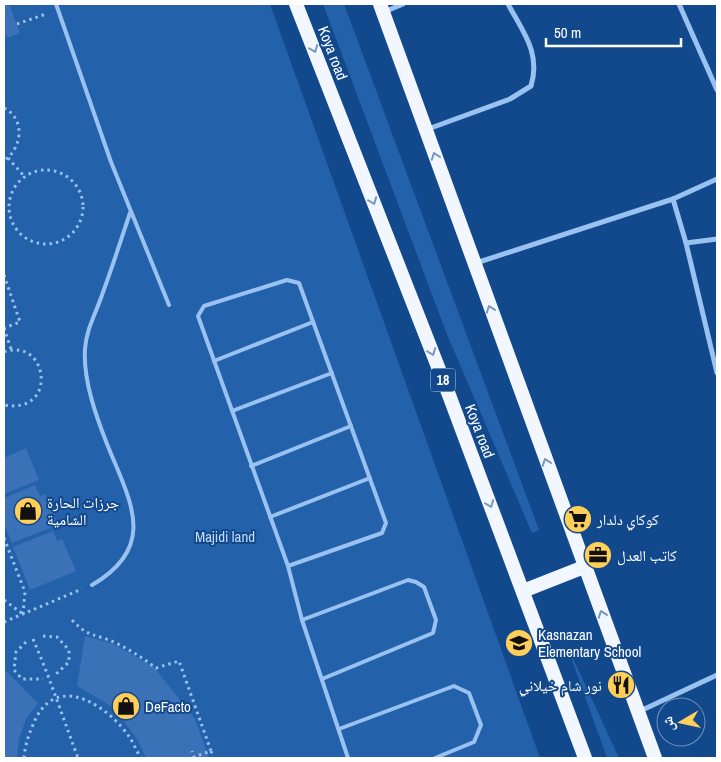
<svg xmlns="http://www.w3.org/2000/svg" width="721" height="762" font-family="'Archivo Narrow','Noto Naskh Arabic',sans-serif">
<style>
.green{fill:#2461ab}
.building{fill:#3b71b6}
.lines{fill:none;stroke-linecap:round;stroke-linejoin:round}
.path{stroke:#9ac2f1;stroke-width:3;stroke-dasharray:2.5 4;stroke-linecap:butt}
.service{stroke:#9ac2f1;stroke-width:4}
.minor{stroke:#9ac2f1;stroke-width:5}
.trunk{stroke:#f2f7ff;stroke-width:14}
.oneway{stroke:#7797c0}
.labels{text-anchor:middle;dominant-baseline:central;stroke-width:4;stroke-linejoin:round;paint-order:stroke}
.shield{fill:#12488c;stroke:#b8c8dc;stroke-width:1}
.shield-label{font-size:14px;font-weight:bold;fill:#fff}
.street-label{font-size:15px;fill:#fff;stroke:#12488c}
.poi-label{font-size:15px;fill:#fff;stroke:#12488c;text-anchor:start}
.park-label{font-size:15px;fill:#c1dcfc;stroke:#12488c}
</style>
<rect width="100%" height="100%" fill="#12488c"/>
<g class="green">
<path d="M4,4H270L540,758H4Z"/>
<path d="M323,4H344L539,530L532,533L446,332Z"/>
<path d="M565,641L619,758H607Z"/>
</g>
<g class="building">
<path d="M4,4H9L20,33L7,38L4,31Z"/>
<path d="M26,448L39,480L4,494V458Z"/>
<path d="M35,485L40,496L45,494L58,525L12,543L4,523V498Z"/>
<path d="M53,531L57,541L62,539L76,571L30,590L13,547Z"/>
<path d="M85,636L114,644L154,667L195,719L209,758H146L137,739L117,712L103,701L77,686Z"/>
<path d="M4,669L38,703L26,719L19,739L17,758H4Z"/>
</g>
<g class="lines">
<g class="path">
<path d="M17,24L46,14"/>
<path d="M4,108C26,119 22,148 4,161"/>
<path d="M8,158L24,176"/>
<circle cx="46" cy="207" r="37"/>
<path d="M4,275L20,322L4,328"/>
<path d="M4,328L11,349"/>
<path d="M4,352C48,336 59,415 4,405"/>
<path d="M4,538L25,592L23,614"/>
<path d="M4,600L23,614"/>
<path d="M72,620C90,639 95,633 116,643C130,650 143,658 156,668L179,661L211,751L194,757L192,751"/>
<path d="M4,622L82,589"/>
<path d="M43,636L57,637L69,650V662L55,675"/>
<path d="M33,639C50,678 63,718 78,758"/>
<path d="M26,642L16,652L14,670L22,679H43"/>
<path d="M211,751L213,757"/>
<path d="M24,758C25,744 30,731 36,718C60,672 110,708 130,738C134,744 137,752 141,758"/>
</g>
<g class="service">
<path d="M56,4L111,162L169,305"/>
<path d="M214,361L313,322"/>
<path d="M232,411L332,373"/>
<path d="M251,466L351,426"/>
<path d="M270,517L370,478"/>
<path d="M288,566L382,533L386,523L299,283L287,280L204,306L198,316L288,566L302,620L348,758"/>
<path d="M92,585C159,546 130,501 107,444C96,416 83,380 85,349C86,330 96,313 102,295C112,268 121,240 130,213"/>
<path d="M302,620L408,580L416,582L424,587L436,620L433,633L322,679"/>
<path d="M339,729L454,686L469,693L481,725L474,742L435,758"/>
</g>
<g class="minor">
<path d="M679,4L717,90"/>
<path d="M384,12L403,4"/>
<path d="M428,129L510,99L531,86C541,53 523,32 508,4"/>
<path d="M673,199L686,243L717,373"/>
<path d="M686,243L717,239"/>
<path d="M476,263L673,199L717,179"/>
<path d="M638,712L717,675"/>
</g>
<g class="trunk">
<path d="M296,4L449,395L585,758"/>
<path d="M380,4L655,758"/>
<path d="M523,591L584,567"/>
</g>
</g>
<defs><path id="oneway-chevron" d="M-2-3.5L2.5 0L-2 3.5" fill="none" stroke-width="1.6" stroke-linecap="round" stroke-linejoin="round" transform="scale(1.25)"/></defs>
<g class="oneway">
<use href="#oneway-chevron" transform="translate(314 49) rotate(69)"/>
<use href="#oneway-chevron" transform="translate(435 156) rotate(-110)"/>
<use href="#oneway-chevron" transform="translate(373 201) rotate(69)"/>
<use href="#oneway-chevron" transform="translate(490 309) rotate(-110)"/>
<use href="#oneway-chevron" transform="translate(432 352) rotate(69)"/>
<use href="#oneway-chevron" transform="translate(546 462) rotate(-110)"/>
<use href="#oneway-chevron" transform="translate(490 504) rotate(69)"/>
<use href="#oneway-chevron" transform="translate(602 614) rotate(-110)"/>
</g>
<defs>
<symbol id="shop-disc" viewBox="-11 -11 22 22"><circle r="9.5" fill="#ffcf5a" stroke="#12488c"/><path d="M-5-2.5h2.3a2.7 3.5 0 0 1 5.4 0H5L5.5 6h-11ZM-1.5-2.5h3a1.5 2.3 0 0 0-3 0Z" fill="#111"/></symbol>
<symbol id="supermarket-disc" viewBox="-11 -11 22 22"><circle r="9.5" fill="#ffcf5a" stroke="#12488c"/><path d="M-6-5.5h2.5l.6 2H6L4.5 2H-2.5L-4.4-4H-6ZM-1.5 3.2a1.3 1.3 0 1 0 .1 0ZM3 3.2a1.3 1.3 0 1 0 .1 0Z" fill="#111"/></symbol>
<symbol id="office-disc" viewBox="-11 -11 22 22"><circle r="9.5" fill="#ffcf5a" stroke="#12488c"/><path d="M-6-3h4V-5.5h4V-3h4V5H-6ZM-1-4.5V-3h2v-1.5ZM-6 0V1H6V0Z" fill="#111"/></symbol>
<symbol id="school-disc" viewBox="-11 -11 22 22"><circle r="9.5" fill="#ffcf5a" stroke="#12488c"/><path d="M0-5L7-2L0 1L-7-2ZM-4 1L0 2.5L4 1V4Q0 6-4 4Z" fill="#111"/></symbol>
<symbol id="restaurant-disc" viewBox="-11 -11 22 22"><circle r="9.5" fill="#ffcf5a" stroke="#12488c"/><path d="M-5-6h1v4h1v-4h1v4h1v-4h1v5L-1.5 .5V6h-2V.5L-5-1ZM5-6V6H3V1.5H1.5Q1.5-4 5-6Z" fill="#111"/></symbol>
</defs>
<g fill-rule="evenodd">
<use href="#shop-disc" x="12" y="495" width="32" height="32"/>
<use href="#supermarket-disc" x="562" y="503" width="32" height="32"/>
<use href="#office-disc" x="582" y="539" width="32" height="32"/>
<use href="#school-disc" x="503" y="627" width="32" height="32"/>
<use href="#restaurant-disc" x="605" y="669" width="32" height="32"/>
<use href="#shop-disc" x="110" y="690" width="32" height="32"/>
</g>
<g class="labels">
<rect class="shield" x="430.5" y="368.5" width="25" height="23" rx="4"/>
<g class="shield-label">
<text x="443" y="380">18</text>
</g>
<g class="street-label">
<text transform="translate(333 53) rotate(69)">Koya road</text>
<text transform="translate(480 431) rotate(69)">Koya road</text>
</g>
<g class="poi-label">
<text x="47" y="502">جرزات الحارة<tspan x="47" dy="17">الشامية</tspan></text>
<text x="597" y="519">كوكاي دلدار</text>
<text x="617" y="555">كاتب العدل</text>
<text x="538" y="634">Kasnazan<tspan x="538" dy="17">Elementary School</tspan></text>
<text x="602" y="685" text-anchor="end">نور شام خيلاني</text>
<text x="145" y="706">DeFacto</text>
</g>
<g class="park-label">
<text x="225" y="536">Majidi land</text>
</g>
</g>
<rect width="721" height="762" fill="none" stroke="#ffffff" stroke-width="10"/>
<g transform="translate(681 722) rotate(261)"><circle r="24" fill="#12488c" stroke="#7191ba"/>
<path d="M0-4L9 19L0 12L-9 19Z" fill="#ffcf5a"/>
<text y="-8" font-size="14" font-weight="bold" text-anchor="middle" fill="#ffffff">ش</text>
</g>
<path d="M546 38v8h135v-8" fill="none" stroke="#ffffff" stroke-width="2.5"/>
<text x="554" y="38" font-size="15" fill="#ffffff" stroke="#12488c" stroke-width="4" paint-order="stroke">50 m</text>
</svg>
